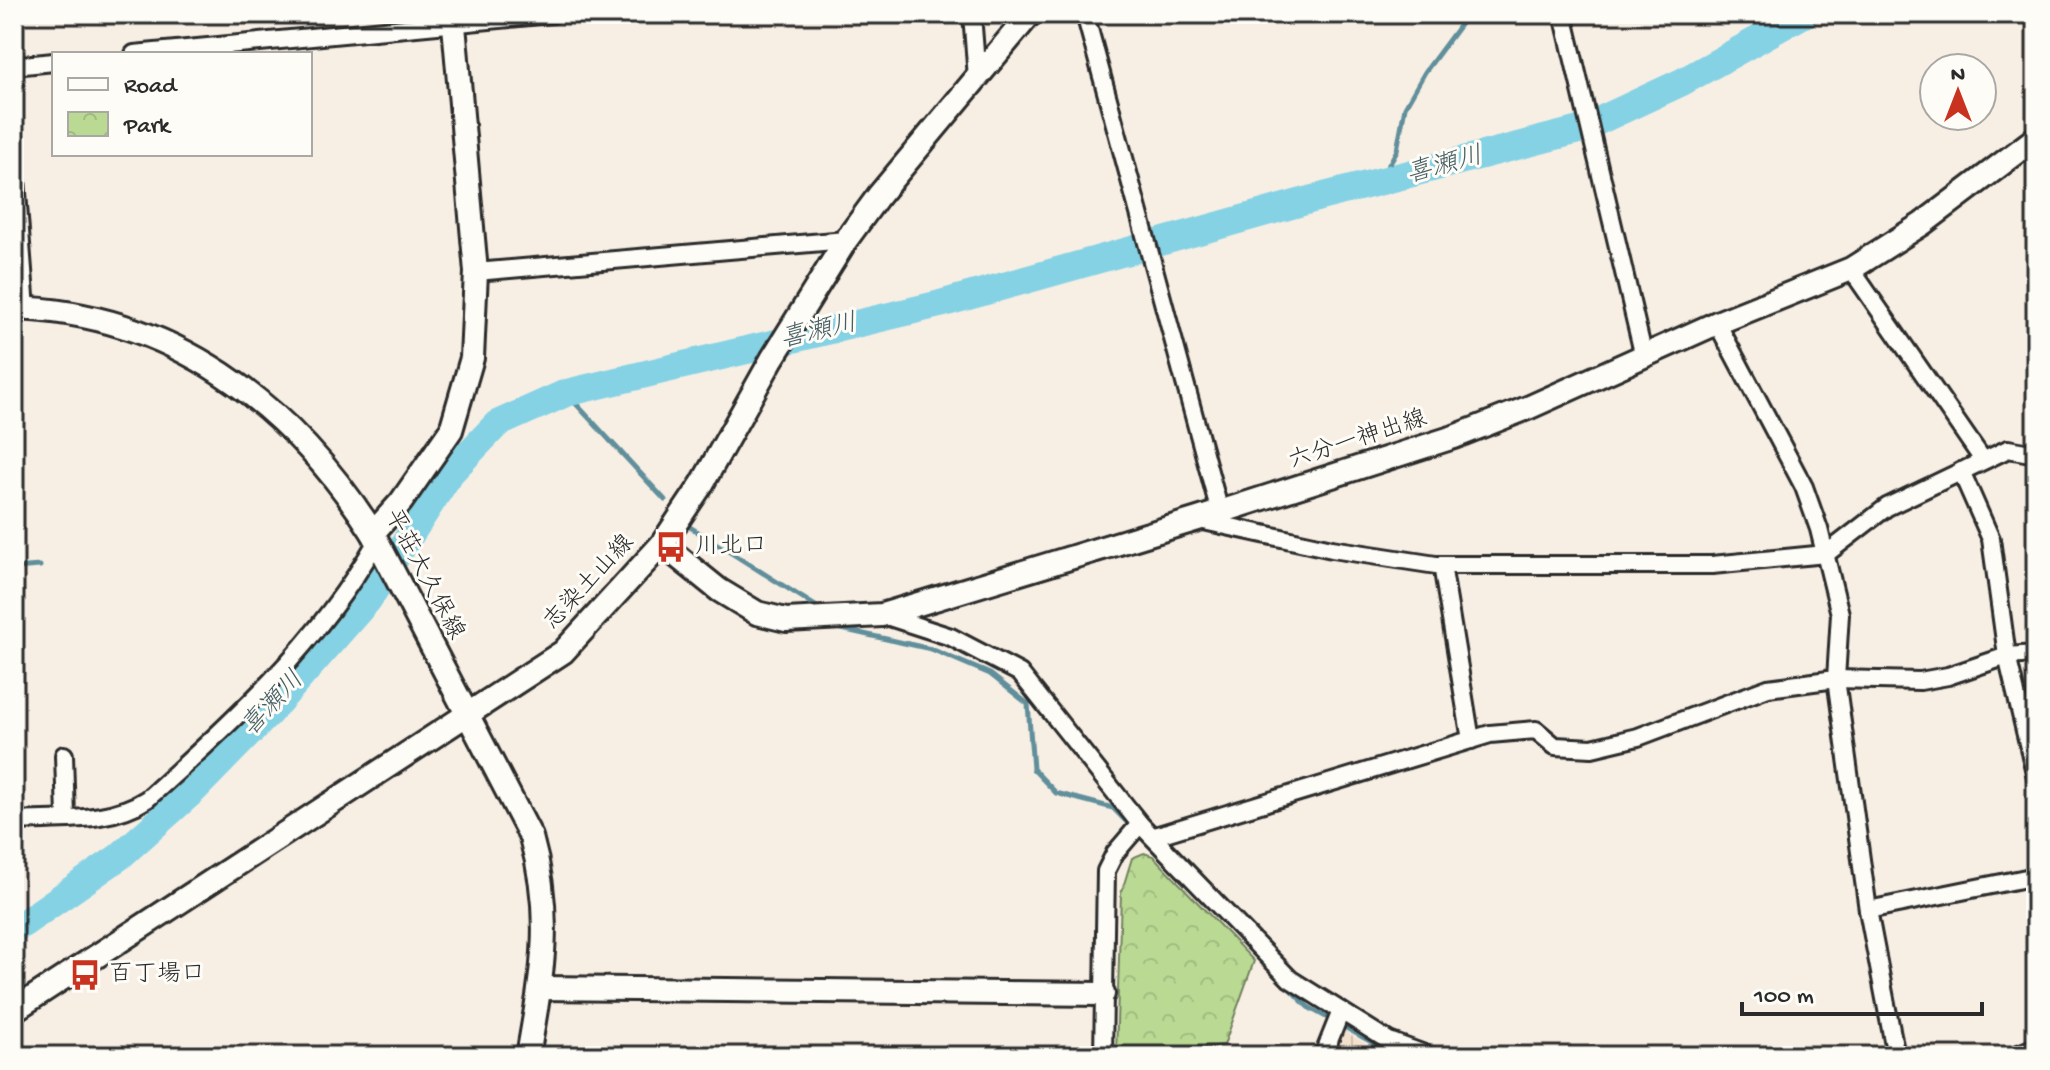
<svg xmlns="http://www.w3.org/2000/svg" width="2050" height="1070" font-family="'Gochi Hand','Klee One',sans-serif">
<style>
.industrial{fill:url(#industrial-grid)}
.park{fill:url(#park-crowns);stroke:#72825f;stroke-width:2}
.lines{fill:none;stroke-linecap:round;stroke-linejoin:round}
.stream{stroke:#618f9b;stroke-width:5}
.river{stroke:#85d2e5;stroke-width:28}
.street-casing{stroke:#2b2b2b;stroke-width:22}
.secondary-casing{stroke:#2b2b2b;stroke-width:28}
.street{stroke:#fdfcf7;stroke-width:16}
.secondary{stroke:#fdfcf7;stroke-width:22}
.labels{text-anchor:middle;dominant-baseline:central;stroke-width:6;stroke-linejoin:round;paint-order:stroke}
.street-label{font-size:24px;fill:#2b2b2b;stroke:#fdfcf7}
.poi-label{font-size:24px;fill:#2b2b2b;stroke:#fdfcf7;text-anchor:start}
.water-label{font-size:26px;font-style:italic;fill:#465d63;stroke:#fdfcf7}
</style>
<defs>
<pattern id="industrial-grid" width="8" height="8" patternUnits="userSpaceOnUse" patternTransform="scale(2)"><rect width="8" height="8" fill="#f3e0cd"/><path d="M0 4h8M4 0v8" fill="none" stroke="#d0c0b0"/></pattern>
<pattern id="park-crowns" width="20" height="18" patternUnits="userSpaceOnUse" patternTransform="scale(2)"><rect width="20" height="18" fill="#bada93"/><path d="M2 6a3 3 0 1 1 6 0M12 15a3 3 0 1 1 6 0" fill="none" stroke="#a0bb7f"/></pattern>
</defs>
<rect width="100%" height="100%" fill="#f8efe4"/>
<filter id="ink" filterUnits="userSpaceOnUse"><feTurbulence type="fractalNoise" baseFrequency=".0125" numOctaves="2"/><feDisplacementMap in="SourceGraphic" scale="16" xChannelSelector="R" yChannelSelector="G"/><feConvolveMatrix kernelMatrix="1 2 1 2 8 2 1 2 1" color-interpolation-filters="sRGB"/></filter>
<g filter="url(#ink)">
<path class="industrial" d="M1345,1032L1388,1056H1331Z"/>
<path class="park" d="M1144,853L1153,856L1254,961L1224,1045L1116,1056L1121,894L1132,858Z"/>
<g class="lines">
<g class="stream">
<path d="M1380,181L1397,150L1405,107L1425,72L1468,14"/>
<path d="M566,393L665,500"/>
<path d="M690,527L822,610"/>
<path d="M14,568L40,566"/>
<path d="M837,628L931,649L990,674L1028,704L1033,769L1056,793L1113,808L1277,977"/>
<path d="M1284,983L1308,1007L1397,1056"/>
</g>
<path class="river" d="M14,930L119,857L194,790L268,714L368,600L451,472L497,424L566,393L940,304L1320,197L1579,130L1682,82L1804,14"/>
<defs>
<g id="street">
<path d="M972,14L977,78"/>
<path d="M1085,14L1220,512"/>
<path d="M1563,14L1644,357"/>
<path d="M134,54L552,14"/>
<path d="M14,66L54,62"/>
<path d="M14,153L26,309"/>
<path d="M1851,269L1983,460"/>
<path d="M476,272L846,240"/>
<path d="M1717,323L1804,487L1819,529L1840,614L1836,679L1868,910L1896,1056"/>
<path d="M1961,471L1991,539L2007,656L2036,777"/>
<path d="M1199,520L1332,549L1436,565H1712L1826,554L1887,507L2008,449L2036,454"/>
<path d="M1442,565L1471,740"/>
<path d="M883,615L951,637L1020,673L1140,824L1290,979L1389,1041L1430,1056"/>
<path d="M64,755L66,817"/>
<path d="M14,821C57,818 109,824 147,799C234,721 318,644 377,541"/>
<path d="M1155,836L1490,734L1536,730L1555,746L1592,748L1638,737L1768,688L1836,679L1920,681L1948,676L2007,656L2036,654"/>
<path d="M1868,910L2036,876"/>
<path d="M1103,1056L1106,871L1115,853L1140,824"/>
<path d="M1323,1056L1341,1011"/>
<path d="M2014,1056L2036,1047"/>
</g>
<g id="secondary">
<path d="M14,308C172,313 291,404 373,533L531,837C554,918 542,975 528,1056"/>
<path d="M373,533L401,502L451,430L472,358L476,272L453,14"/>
<path d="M662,544L719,590L757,613L786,620L882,615L1198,519L1454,437L1530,407L1717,323L1851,269L1922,224L2036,138"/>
<path d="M540,988L1103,994"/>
<path d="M14,1010L563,652L662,544L702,484L772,359L846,240L879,195L1030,14"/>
</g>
</defs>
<use href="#street" class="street-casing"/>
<use href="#secondary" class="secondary-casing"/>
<use href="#street" class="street"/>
<use href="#secondary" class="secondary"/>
</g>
</g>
<defs>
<symbol id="bus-bare" viewBox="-9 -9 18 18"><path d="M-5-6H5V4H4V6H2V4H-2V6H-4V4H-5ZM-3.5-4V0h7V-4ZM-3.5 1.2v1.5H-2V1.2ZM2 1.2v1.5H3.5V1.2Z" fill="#c8321e" stroke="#fdfcf7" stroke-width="2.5" paint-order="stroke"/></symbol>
</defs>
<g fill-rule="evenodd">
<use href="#bus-bare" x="649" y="525" width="44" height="44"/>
<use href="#bus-bare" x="63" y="953" width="44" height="44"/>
</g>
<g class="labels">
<g class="street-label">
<text transform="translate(1358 441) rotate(-18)">六分一神出線</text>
<text transform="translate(423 575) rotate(62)">平荘大久保線</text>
<text transform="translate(590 583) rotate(-47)">志染土山線</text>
</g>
<g class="poi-label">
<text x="695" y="547">川北口</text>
<text x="109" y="975">百丁場口</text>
</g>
<g class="water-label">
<text transform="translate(1445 167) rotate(-15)">喜瀬川</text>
<text transform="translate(819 333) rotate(-13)">喜瀬川</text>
<text transform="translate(274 705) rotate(-47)">喜瀬川</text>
</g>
</g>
<rect width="2050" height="1070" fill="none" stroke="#fdfcf7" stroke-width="48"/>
<rect x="24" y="24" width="2002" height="1022" fill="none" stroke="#2b2b2b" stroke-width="3" filter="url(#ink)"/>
<rect x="52" y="52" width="260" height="104" fill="#fdfcf7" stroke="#a9a8a5" stroke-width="2"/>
<rect x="68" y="78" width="40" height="12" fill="#fdfcf7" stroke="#a9a8a5" stroke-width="2"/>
<text x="124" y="92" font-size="24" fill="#2b2b2b">Road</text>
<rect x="68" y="112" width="40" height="24" fill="url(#park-crowns)" stroke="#a9a8a5" stroke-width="2"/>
<text x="124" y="132" font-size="24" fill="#2b2b2b">Park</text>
<g transform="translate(1958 92)"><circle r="38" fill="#fdfcf7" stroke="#a9a8a5" stroke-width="2"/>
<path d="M0-6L14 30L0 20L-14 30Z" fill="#c8321e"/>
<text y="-12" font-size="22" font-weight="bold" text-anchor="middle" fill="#2b2b2b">N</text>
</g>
<path d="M1742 1002v12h240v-12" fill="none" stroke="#2b2b2b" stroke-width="4"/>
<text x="1754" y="1002" font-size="24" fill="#2b2b2b" stroke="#fdfcf7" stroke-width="6" paint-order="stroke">100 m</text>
</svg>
